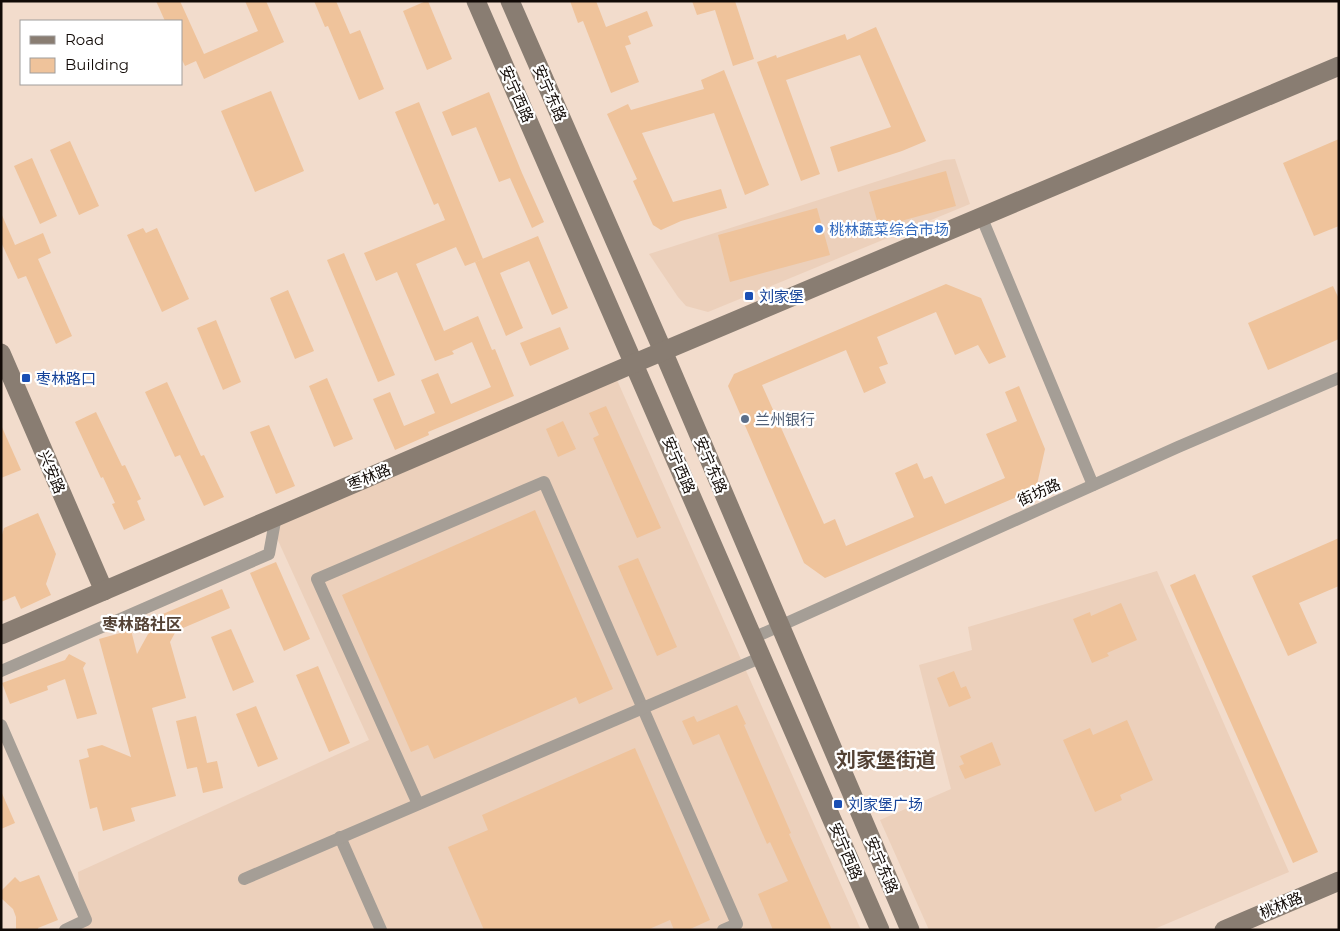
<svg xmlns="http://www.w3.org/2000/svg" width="1340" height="931" font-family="Montserrat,'Noto Sans SC',sans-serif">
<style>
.built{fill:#ecd0bb}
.building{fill:#efc39b}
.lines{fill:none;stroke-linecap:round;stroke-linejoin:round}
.street{stroke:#a59e96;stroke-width:12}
.secondary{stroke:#897d72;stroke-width:19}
.shop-dot{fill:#3f7fe0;stroke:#fff;stroke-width:2}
.transit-dot{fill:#1a4fb4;stroke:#fff;stroke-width:2}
.service-dot{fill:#5c6f8a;stroke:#fff;stroke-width:2}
.labels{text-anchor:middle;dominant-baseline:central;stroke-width:4.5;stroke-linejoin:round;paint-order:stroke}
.street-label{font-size:15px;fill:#110a06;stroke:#fff}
.shop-label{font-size:15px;fill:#366cbe;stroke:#fff;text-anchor:start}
.transit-label{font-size:15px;fill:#164399;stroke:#fff;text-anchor:start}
.service-label{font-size:15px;fill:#4e5e75;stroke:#fff;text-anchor:start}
.neighbourhood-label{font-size:16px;font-weight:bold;fill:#544235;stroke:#fff}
.district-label{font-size:20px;font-weight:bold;fill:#544235;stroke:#fff}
</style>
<rect width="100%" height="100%" fill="#f2dccc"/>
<g class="built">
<path d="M955,159L970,204L708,312L686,306L678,297L649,254L944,160Z"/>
<path d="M617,380L861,930H76L82,926L78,872L369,740L270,523Z"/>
<path d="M1157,571L1289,872L1152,930H929L880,820L951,789L919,665L972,650L968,627Z"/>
</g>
<g class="building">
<path d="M156,1H180L204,54L258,31L245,1H266L284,42L204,79L196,61L185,66L181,58V21H165Z"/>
<path d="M314,1H336L350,34L360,30L384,89L359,100L328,26L325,27Z"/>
<path d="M426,1H428L452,59L427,70L403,11Z"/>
<path d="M570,1H596L606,27L647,11L653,26L628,36L631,44L625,46L639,82L611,93L583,21L578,23Z"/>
<path d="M692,1H735L754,59L733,66L715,10L697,15Z"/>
<path d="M876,27L926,141L902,151L838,172L830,147L891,127L860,55L786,80L820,174L801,181L757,62L776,55L777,58L845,34L847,40Z"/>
<path d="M724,70L769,185L745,195L714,113L642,133L673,202L721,189L727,208L681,221L661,230L653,225L633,181L637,179L607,114L628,104L631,110L704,89L701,80Z"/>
<path d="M271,91L304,171L255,192L221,111Z"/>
<path d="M489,92L522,173L544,222L532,228L510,178L499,182L476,127L452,136L442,112Z"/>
<path d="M419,102L483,259L465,266L456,247L416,264L444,331L478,316L492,350L495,349L514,396L428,432L429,435L395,450L373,399L390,392L404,426L435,413L421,380L438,373L451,404L491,387L472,342L452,351L454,354L435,361L397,272L376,281L364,253L445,220L438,203L434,205L395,112Z"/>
<path d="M1339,139V226L1314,236L1283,163Z"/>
<path d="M70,141L99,206L79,215L50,150Z"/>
<path d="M32,158L57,216L40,224L14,166Z"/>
<path d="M946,171L956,206L879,227L869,192Z"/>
<path d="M817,208L830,255L730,282L718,235Z"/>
<path d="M1,213L15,245L43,233L51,253L38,259L72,336L56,344L26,276L18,279L1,242Z"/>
<path d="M143,228L146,233L157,228L189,299L162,312L127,235Z"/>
<path d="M538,236L568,308L552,315L529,261L500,273L523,328L506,336L475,262Z"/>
<path d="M344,253L395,375L378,382L327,260Z"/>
<path d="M946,284L981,298L1006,357L989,364L978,345L955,355L936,312L877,337L888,364L879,367L886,383L864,393L846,350L762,385L824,524L835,519L846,546L914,517L895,473L917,463L924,479L932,476L945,504L1005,478L986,434L1017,421L1005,392L1019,386L1045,449L1036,489L825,578L804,563L728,386L734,374Z"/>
<path d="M1333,286L1339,299V339L1268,370L1248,323Z"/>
<path d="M288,290L314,351L295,359L270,298Z"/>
<path d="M216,320L241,382L223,390L197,328Z"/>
<path d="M560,327L569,349L530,366L520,343Z"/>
<path d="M327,378L353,439L334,447L309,386Z"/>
<path d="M167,382L201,456L204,455L224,497L204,506L180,455L175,457L145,392Z"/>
<path d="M606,406L661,528L637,538L593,438L599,435L589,413Z"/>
<path d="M96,412L122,466L125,465L141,499L137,501L145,520L124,530L112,504L115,503L103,477L101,478L75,422Z"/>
<path d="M563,421L576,449L558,457L546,429Z"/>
<path d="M1,425L21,470L1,478Z"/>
<path d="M269,425L295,486L276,494L250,432Z"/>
<path d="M535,510L613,689L579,704L576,697L434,759L428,745L411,752L342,595Z"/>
<path d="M38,513L56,554L46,584L51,595L21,609L15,596L1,602V538L4,528Z"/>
<path d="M1339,538V586L1299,603L1317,643L1288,656L1252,576Z"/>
<path d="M638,558L677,647L657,656L618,566Z"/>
<path d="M276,562L310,639L284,651L250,573Z"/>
<path d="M1195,574L1318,852L1293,863L1170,585Z"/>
<path d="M222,589L230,608L176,631L170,642L186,698L152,708L176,796L131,808L135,821L103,831L97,807L90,809L79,760L89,757L87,749L102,745L131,757L99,639L131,630L137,654L158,616Z"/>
<path d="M1121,603L1137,640L1107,653L1109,656L1092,663L1073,619L1090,612L1091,616Z"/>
<path d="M231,629L254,682L233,691L211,637Z"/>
<path d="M69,654L86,663L83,668L97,714L77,719L65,679L47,686L48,690L10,704L2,683L65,660Z"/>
<path d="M318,666L350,743L329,752L296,675Z"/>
<path d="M954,671L961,688L966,686L971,698L949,707L937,678Z"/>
<path d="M737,705L746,724L744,725L791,833L789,834L832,930H773L758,894L788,881L770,842L767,844L719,734L693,745L682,721L694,716L697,722Z"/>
<path d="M256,706L278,759L258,767L236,714Z"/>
<path d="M196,716L207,763L217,761L223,788L203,793L197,767L187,769L176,721Z"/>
<path d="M1127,720L1153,780L1120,795L1122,800L1095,812L1063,740L1090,728L1093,735Z"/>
<path d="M992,742L1001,765L965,779L959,766L964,764L960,756Z"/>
<path d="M635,748L710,920L688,930H674L670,920L647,930H484L448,847L488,830L482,815Z"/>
<path d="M1,791L15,823L1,829Z"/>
<path d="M39,875L58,920L38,928V930H16V917L13,909L1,898V891L15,877L20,882Z"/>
</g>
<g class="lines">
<g class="street">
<path d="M981,216L1093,485"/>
<path d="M753,638L1178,447L1339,378"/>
<path d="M1,671L269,554L276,516"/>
<path d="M1,725L86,920L65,930"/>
<path d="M418,804L317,579L544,482L737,924L723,930"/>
<path d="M340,837L381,930"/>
<path d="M244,879L762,657"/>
</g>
<g class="secondary">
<path d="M476,1L880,930"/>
<path d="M510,1L663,351L910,930"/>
<path d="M1,353L104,591"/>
<path d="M1,635L635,363L1339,66"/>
<path d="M1224,930L1339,881"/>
</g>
</g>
<circle class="shop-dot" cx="819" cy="229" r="5"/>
<g class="transit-dot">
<rect x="744" y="291" width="10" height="10" rx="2.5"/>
<rect x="21" y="373" width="10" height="10" rx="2.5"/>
<rect x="833" y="799" width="10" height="10" rx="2.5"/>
</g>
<circle class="service-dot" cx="745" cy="419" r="5"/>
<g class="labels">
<g class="street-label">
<text transform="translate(550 93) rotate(66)">安宁东路</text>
<text transform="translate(517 94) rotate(66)">安宁西路</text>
<text transform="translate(679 465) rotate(67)">安宁西路</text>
<text transform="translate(711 465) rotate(67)">安宁东路</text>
<text transform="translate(52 472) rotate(67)">兴安路</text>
<text transform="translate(369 477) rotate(-23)">枣林路</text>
<text transform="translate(1039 492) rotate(-24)">街坊路</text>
<text transform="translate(846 851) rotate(67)">安宁西路</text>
<text transform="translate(882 865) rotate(67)">安宁东路</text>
<text transform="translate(1281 905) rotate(-23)">桃林路</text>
</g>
<g class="shop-label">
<text x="829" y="229">桃林蔬菜综合市场</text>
</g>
<g class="transit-label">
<text x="759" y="296">刘家堡</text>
<text x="36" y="378">枣林路口</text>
<text x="848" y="804">刘家堡广场</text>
</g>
<g class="service-label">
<text x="755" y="419">兰州银行</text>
</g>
<g class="neighbourhood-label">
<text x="142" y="624">枣林路社区</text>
</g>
<g class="district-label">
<text x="886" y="760">刘家堡街道</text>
</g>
</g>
<rect width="1340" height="931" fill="none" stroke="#110a06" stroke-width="5"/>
<rect x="20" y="20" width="162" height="65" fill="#ffffff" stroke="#a09d9b"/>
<rect x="30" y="36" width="25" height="8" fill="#897d72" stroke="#a09d9b"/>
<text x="65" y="45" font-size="15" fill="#110a06">Road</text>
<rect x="30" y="58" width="25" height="15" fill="#efc39b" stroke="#a09d9b"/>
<text x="65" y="70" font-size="15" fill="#110a06">Building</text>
</svg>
